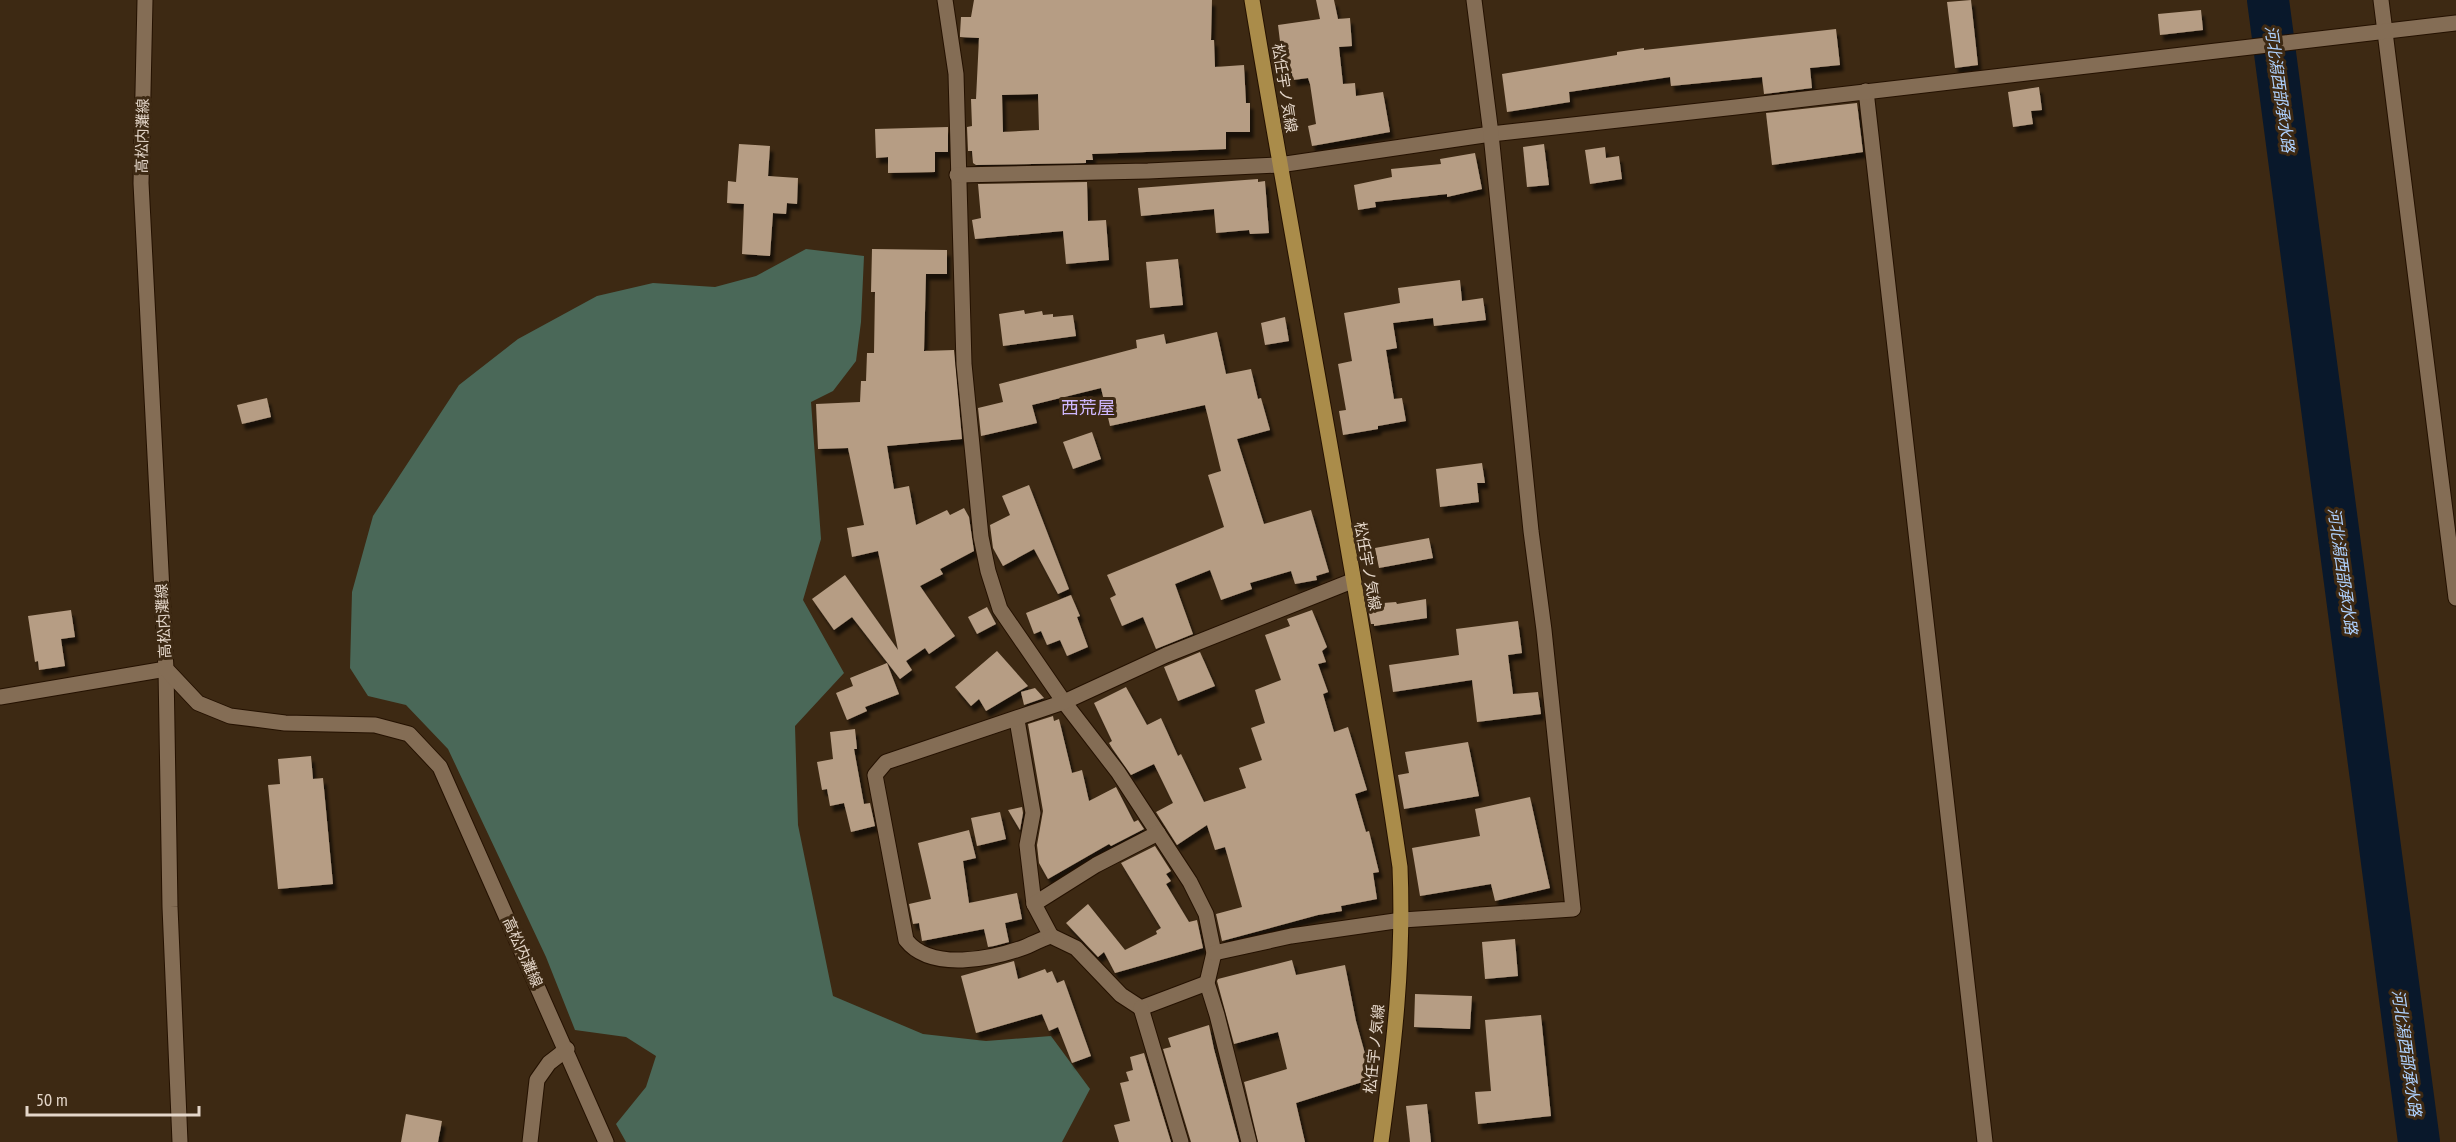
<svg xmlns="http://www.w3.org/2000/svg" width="2456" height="1142" font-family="'PT Sans Narrow','Noto Sans JP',sans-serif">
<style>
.forest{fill:#4a6858}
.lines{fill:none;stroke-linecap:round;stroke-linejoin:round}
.river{stroke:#09182b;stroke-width:42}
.building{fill:#b69d84;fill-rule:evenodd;filter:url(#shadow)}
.minor-casing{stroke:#241100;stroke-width:17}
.tertiary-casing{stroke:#241100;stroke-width:17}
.secondary-casing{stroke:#241100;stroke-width:17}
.primary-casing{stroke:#241100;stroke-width:17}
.minor{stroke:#846d55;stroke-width:15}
.tertiary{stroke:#846d55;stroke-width:15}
.secondary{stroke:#846d55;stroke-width:15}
.primary{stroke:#aa8c4a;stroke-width:15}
.labels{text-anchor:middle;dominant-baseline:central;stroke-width:6;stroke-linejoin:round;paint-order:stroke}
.street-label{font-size:15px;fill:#e4d6c9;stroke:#3d2913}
.water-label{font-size:16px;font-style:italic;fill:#afd2ff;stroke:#3d2913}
.quarter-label{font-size:18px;fill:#cfb7fd;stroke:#3d2913}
</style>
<defs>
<filter id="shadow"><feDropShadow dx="3.5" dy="6" stdDeviation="1.5" flood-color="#0009"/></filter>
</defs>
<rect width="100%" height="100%" fill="#3d2913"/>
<path class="forest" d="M806,249L864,256L861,322L856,361L833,391L811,402L821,539L803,600L844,673L795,726L798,825L833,996L923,1034L986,1041L1051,1036L1090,1089L1062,1142H626L616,1124L646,1087L656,1056L626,1037L575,1030L546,957L448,749L406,705L368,696L350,668L352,592L373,516L459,385L518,339L597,296L653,283L715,287L756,276Z"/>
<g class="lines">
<path class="river" d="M2268,0L2419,1142"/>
</g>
<g class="building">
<path d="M974,0H1212L1211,40H1214L1215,67L1244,65L1246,103H1250V132H1226V149L1092,154L1093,160H1086V163L976,165L973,163L972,151H968L967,127L972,126L971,99H976L979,38L960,37V34L961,17H971ZM1038,94L1039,130L1003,132L1002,95Z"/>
<path d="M1316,0H1334L1338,19L1350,18L1352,46L1339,47L1343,84L1355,83L1356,96L1383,92L1390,132L1312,146L1308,126L1316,124L1310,84L1308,78L1293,80L1292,73L1284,74L1278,25L1320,19Z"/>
<path d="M1971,0L1978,65L1955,68L1947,2Z"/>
<path d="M2201,10L2203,30L2160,35L2158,14Z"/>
<path d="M1836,29L1840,65L1810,68L1812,88L1764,94L1762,77L1671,86L1670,77L1569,92L1570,102L1507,112L1502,74L1617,55V52L1644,48V50Z"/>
<path d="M2039,87L2042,110L2031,111L2033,124L2013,127L2008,92Z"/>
<path d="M1857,103L1863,152L1772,165L1766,113Z"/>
<path d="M948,127V152H935V172L888,173V157L876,158L875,129Z"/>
<path d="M739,144L770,146L768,176L798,178L797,204L787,203L786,214L773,213L770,256L742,254L744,204L727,203L728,181L736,182Z"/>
<path d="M1544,144L1549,185L1527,187L1523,147Z"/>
<path d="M1605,147L1606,158L1619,156L1622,179L1590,184L1585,150Z"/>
<path d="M1475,153L1482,189L1447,197V194L1375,202L1376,207L1358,210L1354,185L1392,177L1391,169L1441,164L1440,159Z"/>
<path d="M1258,179V182L1265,181L1269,233L1250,234L1249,230L1216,233L1214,209L1141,216L1138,188Z"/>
<path d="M1087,182L1088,221L1106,220L1109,260L1066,264L1063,231L975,239L972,220L981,218L978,184Z"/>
<path d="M872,249L947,250V274H926L924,351L954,350L962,439L887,446L894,489L909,486L916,525L947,510L950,515L964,508L969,517L974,551L940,569L943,574L920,586L955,636L929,654L925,648L906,661L912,670L900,679L852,617L834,630L812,599L845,575L898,650L878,551L852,557L847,528L864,525L848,448L818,449L816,404L860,402L861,381H866L867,353H874L875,292H871Z"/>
<path d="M1178,259L1183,305L1150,308L1146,262Z"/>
<path d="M1460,280L1462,301L1483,298L1486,320L1434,326L1433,318L1393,323L1397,348L1386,350L1394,399L1402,398L1406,421L1378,426V429L1343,435L1339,411L1346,410L1338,364L1352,361L1344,313L1400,303L1398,288Z"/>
<path d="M1024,310L1025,314L1042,311L1043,315L1053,314V317L1073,315L1076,336L1003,346L999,314Z"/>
<path d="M1285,317L1289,341L1265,345L1261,323Z"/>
<path d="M1217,332L1226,374L1251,369L1258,399L1261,398L1270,430L1237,439L1264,524L1311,510L1329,572L1316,576L1317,580L1295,584L1291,571L1250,583L1252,589L1221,600L1210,570L1175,584L1193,634L1156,649L1143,617L1122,626L1110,598L1116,595L1107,575L1224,527L1208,475L1221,471L1205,405L1110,426L1101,388L1032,405L1037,423L981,436L978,408L1003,402L999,384L1137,348L1136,340L1164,334L1166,344Z"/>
<path d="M267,398L271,417L242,424L237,405Z"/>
<path d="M1092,432L1101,459L1073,469L1063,442Z"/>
<path d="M1482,463L1485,483H1477L1479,502L1440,507L1436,469Z"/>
<path d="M1029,485L1069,589L1058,594L1034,549L1003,566L993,548L990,525L1010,515L1002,496Z"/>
<path d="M1429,538L1433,558L1379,568L1375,548Z"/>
<path d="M1071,595L1080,616L1077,617L1088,647L1067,656L1060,640L1047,645L1041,631L1034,634L1026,613Z"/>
<path d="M1426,599L1427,618L1374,626V624H1371L1368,609L1372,608L1371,604L1396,602L1397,604Z"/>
<path d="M987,607L996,624L977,634L968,617Z"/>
<path d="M71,610L75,637L61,639L65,666L39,670L38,661L35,662L28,616Z"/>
<path d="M1312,610L1327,647L1322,651L1326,662L1318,664L1328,692L1323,694L1334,732L1348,727L1367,790L1355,794L1366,832L1369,831L1379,872L1373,873L1377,899L1341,906L1342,911L1318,915L1222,941L1216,914L1242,907L1225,847L1215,850L1207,825L1177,845L1156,812L1173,803L1154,764L1131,775L1112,748L1109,743L1112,741L1094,703L1126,687L1147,725L1161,718L1178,756L1181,754L1204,802L1246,788L1239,768L1262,760L1251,728L1265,723L1255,690L1281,680L1265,635L1290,626L1287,619Z"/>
<path d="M1518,621L1522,653L1508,655L1513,694L1538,692L1541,714L1477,722L1472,680L1393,692L1389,665L1459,655L1456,629Z"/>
<path d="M997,651L1028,686L986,711L979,699L971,706L955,687Z"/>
<path d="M1200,652L1215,686L1178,701L1164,667Z"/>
<path d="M887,663L899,694L865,707L867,711L847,720L836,693L853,686L850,678Z"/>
<path d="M1035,688L1044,698L1024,705L1021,692Z"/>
<path d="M1053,716L1054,721L1059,719L1072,773L1082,770L1089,801L1116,787L1134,822L1138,820L1144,829L1111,846L1109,844L1048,879L1039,863L1037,845L1043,811L1028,724Z"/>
<path d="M855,729L857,749H854L864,804L870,803L875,826L851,832L844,803L830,806L827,789L822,790L817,762L833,759L830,732Z"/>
<path d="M1468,742L1479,796L1404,809L1398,775L1409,773L1405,752Z"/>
<path d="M311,756L313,779L323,778L333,884L278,889L268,785L280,784L278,759Z"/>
<path d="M1530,797L1550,888L1495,901L1491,884L1420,896L1412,848L1480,836L1475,809Z"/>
<path d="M1022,807L1023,813L1020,830L1008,810Z"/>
<path d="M1000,812L1006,839L977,846L971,818Z"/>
<path d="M969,830L976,858L963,861L969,903L1017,893L1022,919L1005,923L1009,942L994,946L988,947L984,929L922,941L919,923L913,924L909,904L931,899L918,843Z"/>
<path d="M1155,846L1171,871L1166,874L1171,881L1166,884L1189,922L1197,920L1203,948L1115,973L1104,952L1098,957L1066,923L1088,904L1125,950L1157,934L1156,931L1161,928L1121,863Z"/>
<path d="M1515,939L1518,976L1485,979L1482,942Z"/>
<path d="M1292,960L1296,975L1345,965L1356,1021L1372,1079L1296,1103L1305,1142H1258L1244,1082L1287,1069L1278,1032L1234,1044L1217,981L1218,979Z"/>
<path d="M1014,961L1018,979L1045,969L1047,973L1052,971L1057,983L1064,980L1091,1056L1072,1063L1058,1027L1049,1031L1042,1014L976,1033L961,976Z"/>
<path d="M1415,994L1472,996L1470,1029L1414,1027Z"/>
<path d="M1541,1015L1551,1116L1478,1124L1475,1092L1491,1091L1485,1020Z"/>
<path d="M1209,1025L1214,1049L1239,1142H1191L1163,1049L1171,1047L1168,1038Z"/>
<path d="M1144,1053L1171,1142H1119L1114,1125L1130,1121L1120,1083L1129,1081L1126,1072L1133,1070L1130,1057Z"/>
<path d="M1427,1104L1431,1142H1410L1406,1106Z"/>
<path d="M406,1114L442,1121L438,1142H401Z"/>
</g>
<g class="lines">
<defs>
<g id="minor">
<path d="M945,0L956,74L964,364L981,537L988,571L1000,609L1064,702L1118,772L1190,882L1206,914L1214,953L1207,983L1217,1015L1249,1142"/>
<path d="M2381,0L2456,598"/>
<path d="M1866,91L1985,1142"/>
<path d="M957,175L1148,171L1279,165L1491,134L1736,107L2456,23"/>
<path d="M0,697L166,669"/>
<path d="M1017,720L1033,813L1027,845L1034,904"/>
<path d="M1158,833L1096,865L1034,904L1051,936C1042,939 1034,943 1025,947C992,959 931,972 906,940L875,775L886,762L1064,702L1166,655L1352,581"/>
<path d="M1051,936L1076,948L1121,995L1141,1008L1207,983"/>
<path d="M1214,953L1291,936L1402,920L1573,909L1544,630L1531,531L1491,134L1474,0"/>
<path d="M1141,1008L1181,1142"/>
<path d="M530,1142L537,1080L549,1063L567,1049"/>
</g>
<path id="tertiary" d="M166,669L170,907L180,1142"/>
<path id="secondary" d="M145,0L141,183L166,669L198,703L230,716L285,723L375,725L409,734L440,767L606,1142"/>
<path id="primary" d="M1252,0C1300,289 1357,577 1400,867C1404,962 1394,1048 1381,1142"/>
</defs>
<use href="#minor" class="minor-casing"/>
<use href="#tertiary" class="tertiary-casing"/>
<use href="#secondary" class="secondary-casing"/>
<use href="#primary" class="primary-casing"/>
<use href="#minor" class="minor"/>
<use href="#tertiary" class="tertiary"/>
<use href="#secondary" class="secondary"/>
<use href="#primary" class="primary"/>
</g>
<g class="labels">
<g class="street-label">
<text transform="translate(1285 88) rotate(81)">松任宇ノ気線</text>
<text transform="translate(142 136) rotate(-89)">高松内灘線</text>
<text transform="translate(1368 566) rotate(80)">松任宇ノ気線</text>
<text transform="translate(163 621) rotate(-93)">高松内灘線</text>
<text transform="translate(523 952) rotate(66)">高松内灘線</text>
<text transform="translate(1374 1049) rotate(-84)">松任宇ノ気線</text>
</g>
<g class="water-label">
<text transform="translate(2280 89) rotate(82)">河北潟西部承水路</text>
<text transform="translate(2343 571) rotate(82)">河北潟西部承水路</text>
<text transform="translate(2407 1053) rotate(82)">河北潟西部承水路</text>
</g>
<g class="quarter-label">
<text x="1088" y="407">西荒屋</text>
</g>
</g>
<path d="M27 1106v9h172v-9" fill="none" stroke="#e4d6c9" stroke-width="3"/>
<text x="36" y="1106" font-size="18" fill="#e4d6c9" stroke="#3d2913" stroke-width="4.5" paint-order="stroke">50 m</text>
</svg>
